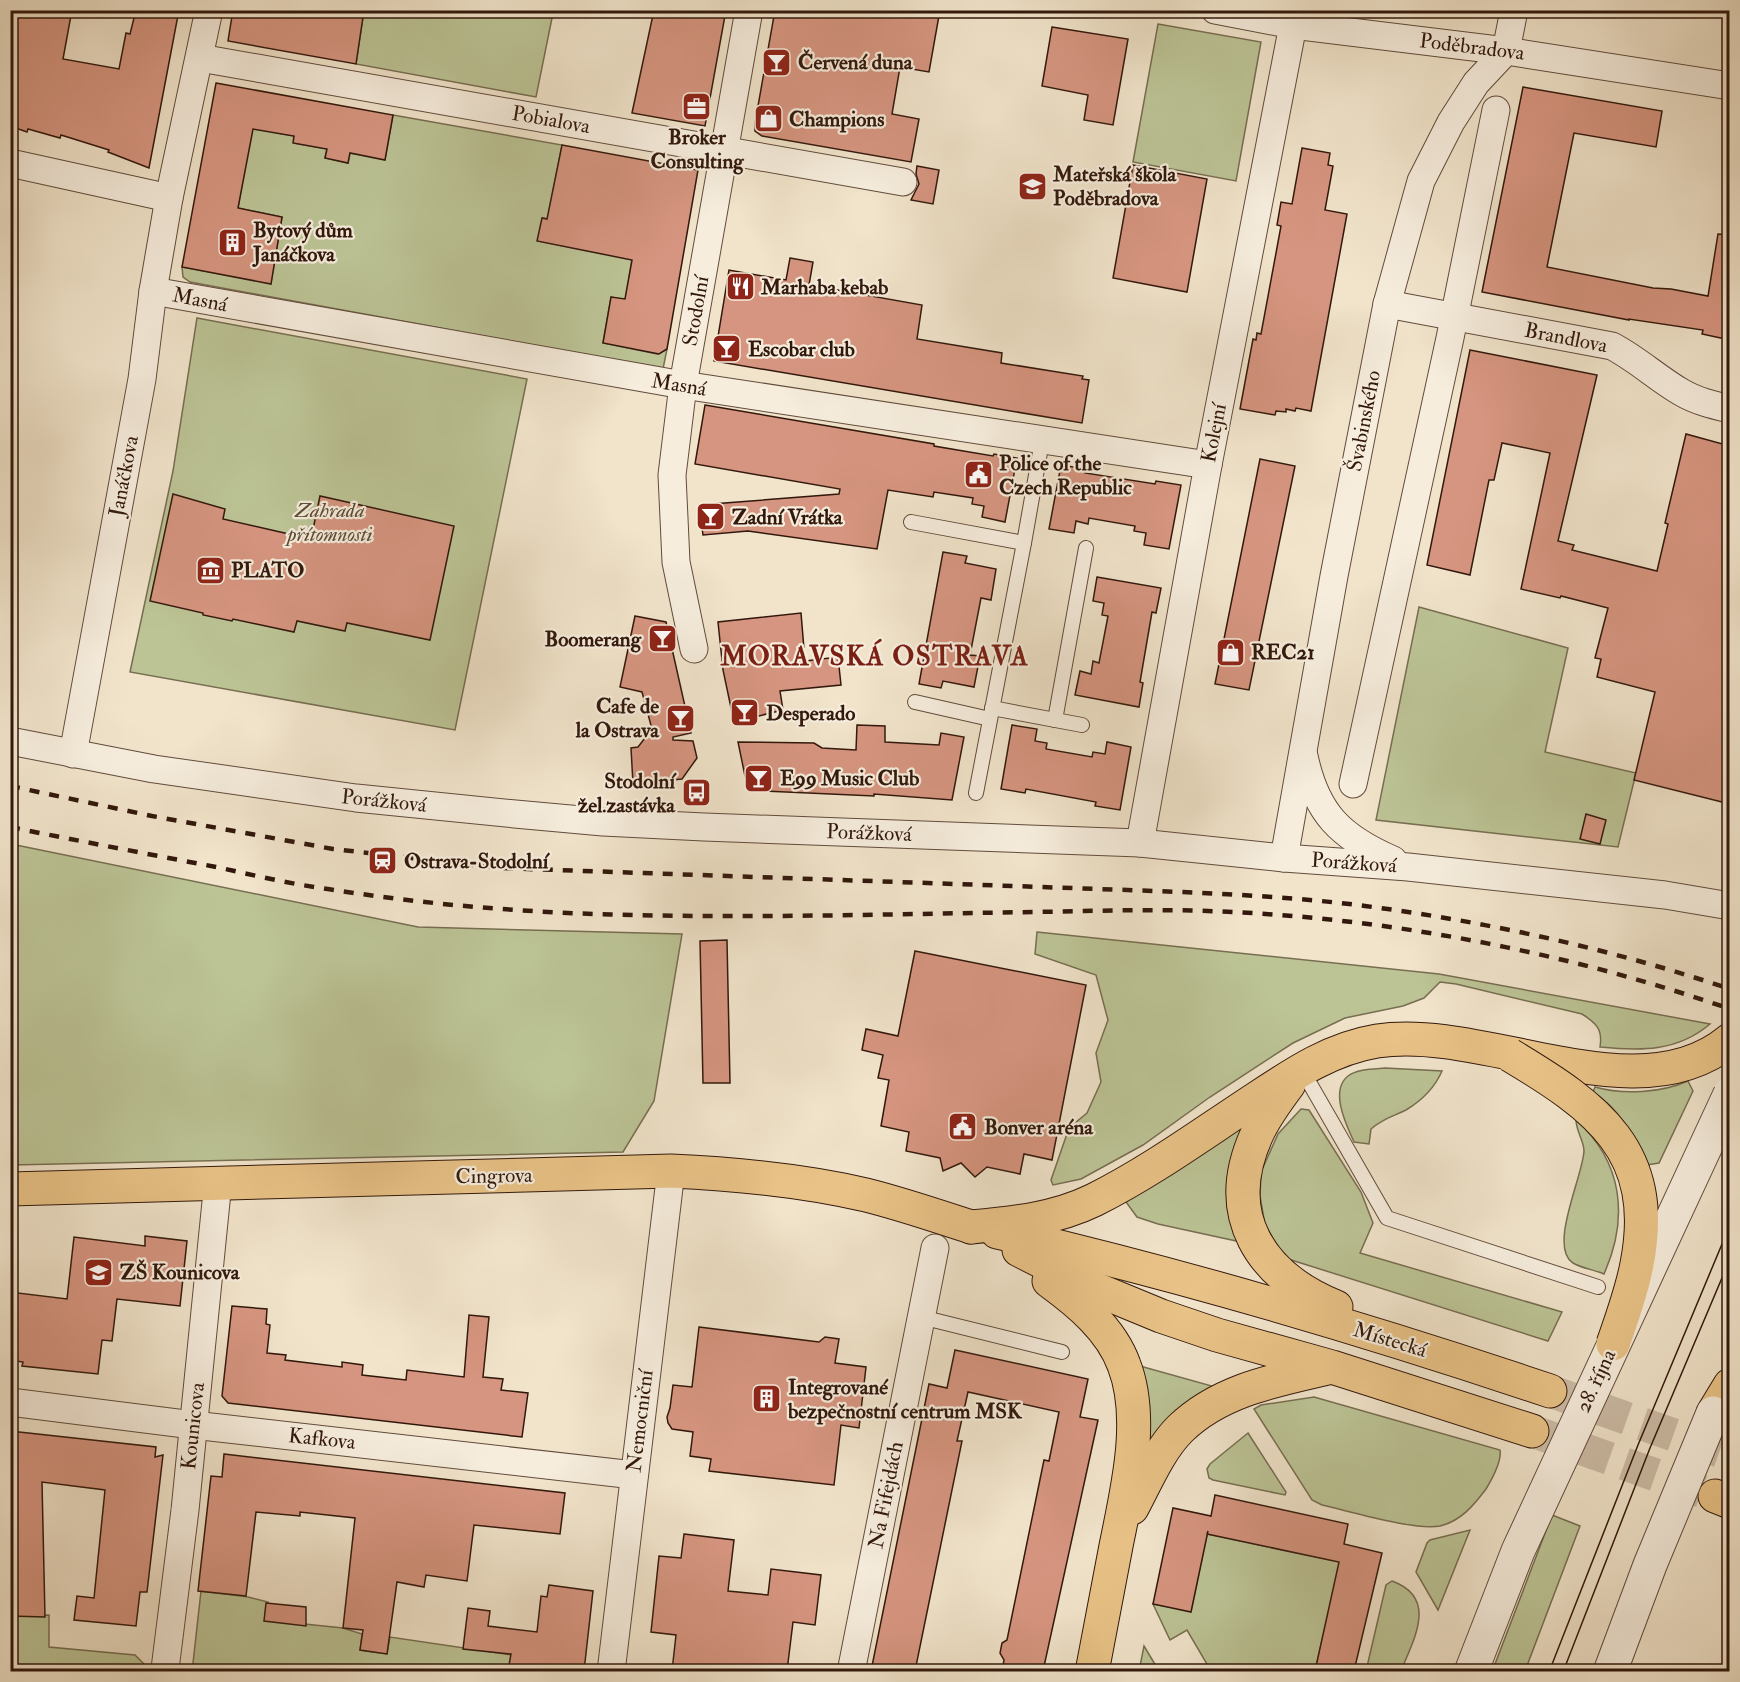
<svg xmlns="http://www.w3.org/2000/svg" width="1740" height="1682" font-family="'IM FELL Double Pica',serif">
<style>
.green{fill:#bcc496;stroke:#776e51;stroke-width:1.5;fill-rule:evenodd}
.building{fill:#d69580;stroke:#32180c;stroke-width:1.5}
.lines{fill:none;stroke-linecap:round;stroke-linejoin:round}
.trunk-tunnel{stroke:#cbbba5;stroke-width:33;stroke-dasharray:33 16;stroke-linecap:butt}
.service-casing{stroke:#624b3c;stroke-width:16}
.minor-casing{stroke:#624b3c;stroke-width:29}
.primary-casing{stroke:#32180c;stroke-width:35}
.trunk-casing{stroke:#32180c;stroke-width:35}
.service{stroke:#f6eddd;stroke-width:14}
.minor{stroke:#f6eddd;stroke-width:27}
.primary{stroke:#e8c286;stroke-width:33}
.trunk{stroke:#e8c286;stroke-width:33}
.tram{stroke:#32180c;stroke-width:1.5}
.rail{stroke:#32180c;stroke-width:4.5;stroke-dasharray:10 10;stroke-linecap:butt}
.tertiary-bridge-casing{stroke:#624b3c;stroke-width:35;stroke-linecap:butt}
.trunk-bridge-casing{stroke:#32180c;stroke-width:35;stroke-linecap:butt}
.tertiary-bridge{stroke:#f6eddd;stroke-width:33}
.trunk-bridge{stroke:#e8c286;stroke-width:33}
.labels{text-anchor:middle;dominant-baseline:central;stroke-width:4.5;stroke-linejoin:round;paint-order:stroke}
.street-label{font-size:21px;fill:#32180c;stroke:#f6eddd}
.poi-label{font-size:21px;font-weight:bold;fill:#32180c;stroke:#f6eddd;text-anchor:start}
.park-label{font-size:21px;font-style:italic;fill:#5b4c35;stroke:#f6eddd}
.district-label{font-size:27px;font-weight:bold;letter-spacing:1.5px;fill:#7a1f14;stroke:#f6eddd}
</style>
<rect width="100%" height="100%" fill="#f1e4cb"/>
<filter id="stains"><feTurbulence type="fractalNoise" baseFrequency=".00333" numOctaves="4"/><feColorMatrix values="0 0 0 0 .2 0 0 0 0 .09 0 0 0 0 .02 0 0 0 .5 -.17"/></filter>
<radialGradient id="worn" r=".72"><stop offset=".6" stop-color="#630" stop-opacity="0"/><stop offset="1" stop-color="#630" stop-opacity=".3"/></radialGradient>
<g class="green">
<path d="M512,10L552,18L536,97L356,64L364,11Z"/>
<path d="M1158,24L1261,42L1236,181L1133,162Z"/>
<path d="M393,115L562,145L552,197L629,211L632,209L634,194L640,195L628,258L632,260L625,303L616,302V298L611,297L603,343L657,354L667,349L663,369L190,282L183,277L182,267L271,283L282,217L238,208L244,172L201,163L244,171L255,117L278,121L276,133L294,136V143L327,149L325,158L348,163L350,153L385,159ZM543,218L608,231L604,254L538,241Z"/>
<path d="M197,318L527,379L455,730L130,672L173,471Z"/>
<path d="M1419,607L1568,648L1545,752L1636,773L1618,847L1376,820Z"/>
<path d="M11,844L418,927L682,934L654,1101L623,1152L11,1165Z"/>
<path d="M1037,932L1439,974L1710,1024C1677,1052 1640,1051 1600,1047C1603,1029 1596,1023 1582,1014L1456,984L1440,982L1424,998L1403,1006L1345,1018L1293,1043L1210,1097L1143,1145L1081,1179L1053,1185L1051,1180L1069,1128L1087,1113L1101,1082L1096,1053L1108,1020L1096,975L1035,954Z"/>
<path d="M1385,1068L1442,1071C1435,1087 1421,1101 1406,1110C1392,1117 1384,1118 1371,1129L1369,1144L1354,1142C1347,1126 1329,1091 1348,1076C1357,1069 1374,1069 1385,1068Z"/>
<path d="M1688,1081L1693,1091L1659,1163L1647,1165C1637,1138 1617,1107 1593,1092L1595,1087C1623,1095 1661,1093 1688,1081Z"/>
<path d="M1301,1109L1309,1110L1361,1192L1373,1223L1360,1253L1562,1312L1548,1341L1285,1258L1265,1225L1260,1196L1261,1172L1278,1134Z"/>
<path d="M1576,1120C1623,1162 1629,1218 1604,1274C1595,1270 1581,1268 1573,1263C1548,1247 1583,1176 1584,1151C1584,1141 1576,1131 1576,1120Z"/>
<path d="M1230,1127L1242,1131L1241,1242L1158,1224L1137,1217L1126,1202Z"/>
<path d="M1140,1366L1219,1388L1137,1465Z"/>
<path d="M1314,1397L1500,1450C1502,1462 1492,1479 1486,1489C1474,1505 1461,1521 1440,1526C1416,1531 1349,1511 1322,1505L1312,1500L1254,1409L1261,1405Z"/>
<path d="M1248,1433L1286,1492L1285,1495L1213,1480L1209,1478L1207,1469L1210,1464Z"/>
<path d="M1552,1515L1580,1526L1525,1671L1492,1672Z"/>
<path d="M1470,1530L1438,1610L1416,1572L1427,1543L1430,1540Z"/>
<path d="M1207,1534L1340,1562L1315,1671H1211L1187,1630L1170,1640L1153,1604L1191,1611Z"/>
<path d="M1392,1581C1439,1598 1413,1640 1401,1671H1366L1386,1585Z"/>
<path d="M201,1591L248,1597L268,1602L266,1620L343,1628L362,1634L360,1650L387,1654L390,1637L512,1655L510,1671L192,1672Z"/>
<path d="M49,1615V1647L135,1655L149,1669L182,1671L11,1672L12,1616Z"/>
<path d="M1144,1646L1159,1671H1139Z"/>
</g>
<g class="building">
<path d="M10,10H72L63,59L119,69L126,33L130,34L136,10H179L149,168L108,152L109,150L61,135L60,138L28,129L27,132L10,126Z"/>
<path d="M233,10H364L356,64L228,41Z"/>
<path d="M654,10H726L705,126L632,113Z"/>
<path d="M775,10H940L929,72L900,67L892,114L919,119L911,162L762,136L755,131V123Z"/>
<path d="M1052,27L1128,39L1113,125L1084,120L1088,95L1042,86Z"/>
<path d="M216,83L393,115L385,160L350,153L348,163L325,158L327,149L293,143L294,136L253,129L238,208L282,217L271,284L182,267Z"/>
<path d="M1523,87L1662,111L1656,147L1574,133L1547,267L1653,288L1671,289L1708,296L1718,234L1730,235V340L1702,334L1703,330L1629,319V320L1482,292Z"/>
<path d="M562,145L698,170L667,349L659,354L603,343L611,297L625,299L632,260L537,241L542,218L547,219Z"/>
<path d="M1302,148L1330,153L1328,165L1333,166L1325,210L1347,214L1311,411L1296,408L1295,411L1286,409V412L1276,411L1275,415L1240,409L1253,339L1256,340L1257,333L1261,334L1281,226L1277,225L1281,202L1292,204Z"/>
<path d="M1133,165L1207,179L1187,292L1113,278Z"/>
<path d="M917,166L939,170L933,204L911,200L919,184L916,174Z"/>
<path d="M790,258L813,262L809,285L922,305L917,339L1002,353L1001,363L1083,376L1082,379L1089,380L1082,423L714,361L729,270L786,280Z"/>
<path d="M1470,350L1597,375L1558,541L1574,545L1572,550L1657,571L1668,524L1665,523L1686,434L1730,446V804L1634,780L1655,692L1597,677L1601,659L1595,658L1608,608L1561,596L1560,598L1521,589L1550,453L1502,443L1494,480H1489L1470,575L1427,565Z"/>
<path d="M705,405L934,444V446L993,456L994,454L1017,458L1005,522L982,517L984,506L972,504L973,498L934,492L933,497L888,490L877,549L748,531L703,535L699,505L839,494L840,489L695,464Z"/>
<path d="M1260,459L1295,466L1249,690L1215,684Z"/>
<path d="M1061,465L1086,469L1085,473L1155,484L1156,481L1181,485L1169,549L1144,545L1146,533L1134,531L1135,526L1089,518L1088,524L1076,521L1074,533L1049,529Z"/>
<path d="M173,494L225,509L223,519L311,539L320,496L454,526L430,640L347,623L345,631L297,621L294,632L233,619L232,621L203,615V613L150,601Z"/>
<path d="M943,552L967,556L965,563L996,569L991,600L981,598L970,655L980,656L974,687L943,681L941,688L919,684Z"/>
<path d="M1097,577L1161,588L1156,613L1152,612L1140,682L1143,683L1139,707L1075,695L1080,671L1091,674L1093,661L1099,663L1108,616L1102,615L1104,603L1093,601Z"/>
<path d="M801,613L805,661L838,657L841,685L780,691L783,710L734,722L723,670L718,622Z"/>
<path d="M635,616L666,622L691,733L673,737V740L693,741L697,758L682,779L633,784L631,748L638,747L652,729L642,692L620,687Z"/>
<path d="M857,725L885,726V742L939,745L941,733L964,737L952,800L874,794V796L764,791L745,776L738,742L814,743L822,748L856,750Z"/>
<path d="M1012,725L1037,729L1035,741L1047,743L1046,749L1092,757L1093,752L1105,754L1107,742L1131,747L1120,810L1095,806L1096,802L1026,789L1025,793L1001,789Z"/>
<path d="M1586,814L1606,820L1600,844L1580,839Z"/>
<path d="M727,940L730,1083H703L700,941Z"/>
<path d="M915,951L1086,985L1052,1160L1024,1154L1020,1174L987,1167L975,1177L961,1163L943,1171L940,1158L906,1151L909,1132L881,1126L889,1080L878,1078L883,1055L862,1050L866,1029L898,1036Z"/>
<path d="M145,1236L187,1241L180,1306L117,1299L112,1341L102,1340L98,1374L22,1366L23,1362L10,1360V1292L67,1299L74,1237L145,1246Z"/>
<path d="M232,1306L267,1309L266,1324L270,1325L267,1353L286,1355L285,1360L342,1367V1362L363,1365L362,1375L406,1380L407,1370L464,1377L469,1315L489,1317L483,1377L503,1379L501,1390L528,1393L522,1437L228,1403L222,1396Z"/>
<path d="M699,1327L819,1342L825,1337L839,1339L835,1363L866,1367L859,1428L841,1425L834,1485L709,1471L711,1459L690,1456L693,1432L672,1429L668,1423L667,1417L670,1408L673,1385L692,1387Z"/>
<path d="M955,1350L1088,1379L1080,1417L1098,1420L1043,1671H1002L1004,1660L1000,1653L1002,1643L1007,1640L1044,1460L1049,1461L1059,1412L968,1392L957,1441H962L915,1671H871L929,1384L947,1388Z"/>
<path d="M10,1431L156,1447L155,1457L163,1455L147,1592H140L136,1626L74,1620L77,1596L94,1598L105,1490L42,1482L45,1617L10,1616Z"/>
<path d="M224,1454L565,1493L560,1534L474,1525L467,1581L426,1575L424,1587L397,1582L387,1654L360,1650L363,1630L343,1628L355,1518L300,1512V1516L256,1512L246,1596L198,1591L211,1476L222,1477Z"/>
<path d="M1215,1495L1348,1524L1344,1544L1382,1553L1354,1671H1315L1339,1562L1207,1534L1208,1531L1191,1612L1153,1604L1173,1508L1211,1516Z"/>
<path d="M684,1534L734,1540L728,1591L768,1595L771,1569L821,1575L815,1625L793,1622L787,1671H672L676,1635L651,1632L659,1556L681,1558Z"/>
<path d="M549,1585L593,1591L584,1671H508L511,1654L463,1649L468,1608L490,1611L488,1626L537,1632L541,1596L547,1597Z"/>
<path d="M266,1603L306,1607V1626L264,1621Z"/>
</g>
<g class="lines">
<g class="trunk-tunnel">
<path d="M1550,1391L1730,1455"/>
<path d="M1532,1431L1715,1496"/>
</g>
<defs>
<g id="service">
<path d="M911,522L1024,543L1042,441"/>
<path d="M915,702L990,719"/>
<path d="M992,708L1082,725"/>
<path d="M1055,720L1086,548"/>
<path d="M976,793L1024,543"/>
<path d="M1302,1070L1387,1218L1598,1287"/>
<path d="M921,1317L1062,1352"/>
</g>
<g id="minor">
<path d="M1215,10L1293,25L1506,51L1730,86"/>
<path d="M200,58L903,182"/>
<path d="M10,163L169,198"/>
<path d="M153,291L683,385L1208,465"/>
<path d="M1387,304L1612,346C1637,359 1657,378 1681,392C1696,401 1713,405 1730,409"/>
<path d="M694,649L676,562L672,475L683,385L749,10"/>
<path d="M10,741L154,769L356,798L515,814L603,822L704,827L1140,843L1284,858L1408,867L1665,895L1730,906"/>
<path d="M73,754L142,379L153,291L169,198L209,10"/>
<path d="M1304,756C1316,813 1340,837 1393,860"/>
<path d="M1353,784L1450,338L1496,110"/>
<path d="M1140,843L1208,465L1293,25"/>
<path d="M1284,858L1334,576L1387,304L1421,181L1451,122L1476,83L1506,51L1514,10"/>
<path d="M10,1402L193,1425L634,1475"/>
<path d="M165,1669L185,1510L218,1182"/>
<path d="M611,1672L671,1171"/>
<path d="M851,1672L935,1248"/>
</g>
<path id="primary" d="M10,1189L671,1171C737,1174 802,1180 866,1195C902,1204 937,1216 971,1227"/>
<g id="trunk">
<path d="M1289,1084C1277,1100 1265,1116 1257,1134C1220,1215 1260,1276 1336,1307"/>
<path d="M971,1227C1014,1223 1055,1219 1094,1200C1148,1173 1198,1137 1248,1104C1289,1077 1328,1049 1377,1041C1485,1024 1638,1117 1730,1040"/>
<path d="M997,1232C1184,1275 1368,1330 1550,1391"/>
<path d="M1019,1250L1098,1290L1161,1316L1217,1335L1332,1367L1532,1431"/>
<path d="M1049,1281C1079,1303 1111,1329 1124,1365C1145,1419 1127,1491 1116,1546C1108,1588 1100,1630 1092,1672"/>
<path d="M1713,1413L1730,1385"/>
<path d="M1715,1496L1730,1502"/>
<path d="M1132,1508C1146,1482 1159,1450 1180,1429C1220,1390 1276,1380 1328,1368"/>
</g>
</defs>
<use href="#service" class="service-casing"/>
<use href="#minor" class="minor-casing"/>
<use href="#primary" class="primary-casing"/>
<use href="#trunk" class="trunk-casing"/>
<use href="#service" class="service"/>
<use href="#minor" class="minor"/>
<use href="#primary" class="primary"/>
<use href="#trunk" class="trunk"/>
<g class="tram">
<path d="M1549,1672L1638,1445L1730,1225"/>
<path d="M1563,1672L1650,1448L1730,1259"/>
</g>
<g class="rail">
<path d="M10,786L152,816L333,849L500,868L1183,892C1243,895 1304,898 1365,906C1489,922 1611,949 1730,989"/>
<path d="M10,827C79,841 148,854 216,867C253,875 290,884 328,889C428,905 530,913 632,915C766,918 900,914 1033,912C1092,911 1150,909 1208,911C1384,917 1563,951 1730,1009"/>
</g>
<defs>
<g id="tertiary-bridge">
<path d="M1471,1672L1518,1551L1730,1094"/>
<path d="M1610,1672L1650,1565L1713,1413"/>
</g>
<path id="trunk-bridge" d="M1510,1055C1597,1107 1659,1151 1637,1264C1632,1291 1622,1318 1613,1344"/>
</defs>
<use href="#tertiary-bridge" class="tertiary-bridge-casing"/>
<use href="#trunk-bridge" class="trunk-bridge-casing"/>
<use href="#tertiary-bridge" class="tertiary-bridge"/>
<use href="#trunk-bridge" class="trunk-bridge"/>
</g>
<defs>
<symbol id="bar-square" viewBox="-11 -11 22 22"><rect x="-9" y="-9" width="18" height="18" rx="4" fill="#8f2418" stroke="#f6eddd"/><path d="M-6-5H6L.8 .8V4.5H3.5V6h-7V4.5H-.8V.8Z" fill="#fff"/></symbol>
<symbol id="office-square" viewBox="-11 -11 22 22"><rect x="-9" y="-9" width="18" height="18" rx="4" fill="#8f2418" stroke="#f6eddd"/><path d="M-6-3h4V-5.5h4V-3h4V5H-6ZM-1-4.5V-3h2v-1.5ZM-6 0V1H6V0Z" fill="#fff"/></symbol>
<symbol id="shop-square" viewBox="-11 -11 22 22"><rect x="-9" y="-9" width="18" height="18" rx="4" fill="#8f2418" stroke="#f6eddd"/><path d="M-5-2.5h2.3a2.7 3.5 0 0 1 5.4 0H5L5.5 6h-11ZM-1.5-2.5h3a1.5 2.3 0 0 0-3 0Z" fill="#fff"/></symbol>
<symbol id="school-square" viewBox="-11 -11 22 22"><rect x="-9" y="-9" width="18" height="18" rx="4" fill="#8f2418" stroke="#f6eddd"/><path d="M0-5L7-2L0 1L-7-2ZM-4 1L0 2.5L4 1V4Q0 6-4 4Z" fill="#fff"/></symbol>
<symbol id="building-square" viewBox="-11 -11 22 22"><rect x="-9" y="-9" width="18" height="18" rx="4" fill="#8f2418" stroke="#f6eddd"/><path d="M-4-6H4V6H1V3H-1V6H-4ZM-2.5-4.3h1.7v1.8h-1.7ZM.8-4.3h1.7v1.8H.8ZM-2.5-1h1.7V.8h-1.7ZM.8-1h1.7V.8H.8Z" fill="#fff"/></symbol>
<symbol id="restaurant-square" viewBox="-11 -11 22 22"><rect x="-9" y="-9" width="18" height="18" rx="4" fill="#8f2418" stroke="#f6eddd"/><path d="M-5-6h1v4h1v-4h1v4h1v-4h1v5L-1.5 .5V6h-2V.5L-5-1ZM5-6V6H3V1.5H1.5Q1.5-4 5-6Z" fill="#fff"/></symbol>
<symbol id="civic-square" viewBox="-11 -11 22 22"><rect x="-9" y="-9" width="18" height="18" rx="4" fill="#8f2418" stroke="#f6eddd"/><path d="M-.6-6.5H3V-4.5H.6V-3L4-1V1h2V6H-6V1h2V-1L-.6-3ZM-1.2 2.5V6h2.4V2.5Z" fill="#fff"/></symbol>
<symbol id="museum-square" viewBox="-11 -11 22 22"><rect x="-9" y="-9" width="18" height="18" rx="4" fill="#8f2418" stroke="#f6eddd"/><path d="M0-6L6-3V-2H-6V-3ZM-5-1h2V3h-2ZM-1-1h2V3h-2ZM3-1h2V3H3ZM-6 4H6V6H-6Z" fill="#fff"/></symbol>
<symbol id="bus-square" viewBox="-11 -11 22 22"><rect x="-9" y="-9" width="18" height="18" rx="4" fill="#8f2418" stroke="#f6eddd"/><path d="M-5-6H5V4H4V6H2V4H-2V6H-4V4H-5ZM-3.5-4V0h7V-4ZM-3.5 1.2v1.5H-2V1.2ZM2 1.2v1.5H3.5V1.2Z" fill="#fff"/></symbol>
<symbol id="station-square" viewBox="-11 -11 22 22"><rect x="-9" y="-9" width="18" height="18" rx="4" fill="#8f2418" stroke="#f6eddd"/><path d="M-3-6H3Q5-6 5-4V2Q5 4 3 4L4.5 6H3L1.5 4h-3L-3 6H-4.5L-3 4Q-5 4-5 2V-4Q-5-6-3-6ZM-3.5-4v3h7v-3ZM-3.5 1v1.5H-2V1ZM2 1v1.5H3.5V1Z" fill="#fff"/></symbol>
</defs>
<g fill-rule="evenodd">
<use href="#bar-square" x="760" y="46" width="33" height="33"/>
<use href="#office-square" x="680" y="90" width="33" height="33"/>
<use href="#shop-square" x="752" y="102" width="33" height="33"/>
<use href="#school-square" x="1016" y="170" width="33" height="33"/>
<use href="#building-square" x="216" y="226" width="33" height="33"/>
<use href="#restaurant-square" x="724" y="270" width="33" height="33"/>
<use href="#bar-square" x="710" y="332" width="33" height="33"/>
<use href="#civic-square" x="962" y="458" width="33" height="33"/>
<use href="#bar-square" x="694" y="500" width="33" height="33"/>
<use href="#museum-square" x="194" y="554" width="33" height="33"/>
<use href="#bar-square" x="646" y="622" width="33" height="33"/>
<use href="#shop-square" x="1214" y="636" width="33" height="33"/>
<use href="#bar-square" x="728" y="696" width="33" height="33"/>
<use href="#bar-square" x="664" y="702" width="33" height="33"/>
<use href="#bar-square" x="742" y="762" width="33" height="33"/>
<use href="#bus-square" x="680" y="776" width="33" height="33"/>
<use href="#station-square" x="366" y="844" width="33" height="33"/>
<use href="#civic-square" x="946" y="1110" width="33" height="33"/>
<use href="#school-square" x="82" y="1256" width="33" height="33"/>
<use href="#building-square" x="750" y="1382" width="33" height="33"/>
</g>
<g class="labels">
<g class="street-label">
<text transform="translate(1472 47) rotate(7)">Poděbradova</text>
<text transform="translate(551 120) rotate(10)">Pobialova</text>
<text transform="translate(200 300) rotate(11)">Masná</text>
<text transform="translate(696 311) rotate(-80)">Stodolní</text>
<text transform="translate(1566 338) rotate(11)">Brandlova</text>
<text transform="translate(679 385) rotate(9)">Masná</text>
<text transform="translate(1364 421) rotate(-79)">Švabinského</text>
<text transform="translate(1214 433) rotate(-79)">Kolejní</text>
<text transform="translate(124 476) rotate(-79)">Janáčkova</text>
<text transform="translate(384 801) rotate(6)">Porážková</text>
<text transform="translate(869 833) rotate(2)">Porážková</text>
<text transform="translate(1354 863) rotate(4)">Porážková</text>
<text transform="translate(494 1176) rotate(-1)">Cingrova</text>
<text transform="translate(1390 1340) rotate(17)">Místecká</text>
<text transform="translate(1596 1381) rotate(-65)">28. října</text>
<text transform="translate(640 1421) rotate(-83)">Nemocniční</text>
<text transform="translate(193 1426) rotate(-84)">Kounicova</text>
<text transform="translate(322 1439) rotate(6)">Kafkova</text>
<text transform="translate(886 1495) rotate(-79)">Na Fifejdách</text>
</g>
<g class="poi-label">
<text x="798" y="62">Červená duna</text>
<text x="789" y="119">Champions</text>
<text x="697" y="137" text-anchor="middle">Broker<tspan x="697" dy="24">Consulting</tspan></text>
<text x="1053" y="174">Mateřská škola<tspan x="1053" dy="24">Poděbradova</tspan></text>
<text x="253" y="230">Bytový dům<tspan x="253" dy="24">Janáčkova</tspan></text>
<text x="761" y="287">Marhaba kebab</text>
<text x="748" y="349">Escobar club</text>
<text x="999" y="463">Police of the<tspan x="999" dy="24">Czech Republic</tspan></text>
<text x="732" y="517">Zadní Vrátka</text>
<text x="231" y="570">PLATO</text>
<text x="641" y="639" text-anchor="end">Boomerang</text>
<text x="1251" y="652">REC21</text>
<text x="659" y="706" text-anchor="end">Cafe de<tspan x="659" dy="24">la Ostrava</tspan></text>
<text x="766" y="713">Desperado</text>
<text x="780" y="778">E99 Music Club</text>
<text x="675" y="781" text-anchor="end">Stodolní<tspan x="675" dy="24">žel.zastávka</tspan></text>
<text x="404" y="861">Ostrava-Stodolní</text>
<text x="984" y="1127">Bonver aréna</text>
<text x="120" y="1272">ZŠ Kounicova</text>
<text x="788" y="1387">Integrované<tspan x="788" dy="24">bezpečnostní centrum MSK</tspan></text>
</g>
<g class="park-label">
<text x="330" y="510">Zahrada<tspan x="330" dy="24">přítomnosti</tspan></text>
</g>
<g class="district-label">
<text x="875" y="656">MORAVSKÁ OSTRAVA</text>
</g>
</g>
<rect width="1740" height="1682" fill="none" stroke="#f1e4cb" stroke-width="36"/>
<rect x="12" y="12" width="1716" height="1658" fill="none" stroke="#32180c" stroke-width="3"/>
<rect x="18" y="18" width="1704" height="1646" fill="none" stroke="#32180c" stroke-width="1.5"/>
<rect width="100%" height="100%" filter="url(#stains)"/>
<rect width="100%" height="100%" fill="url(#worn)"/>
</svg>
